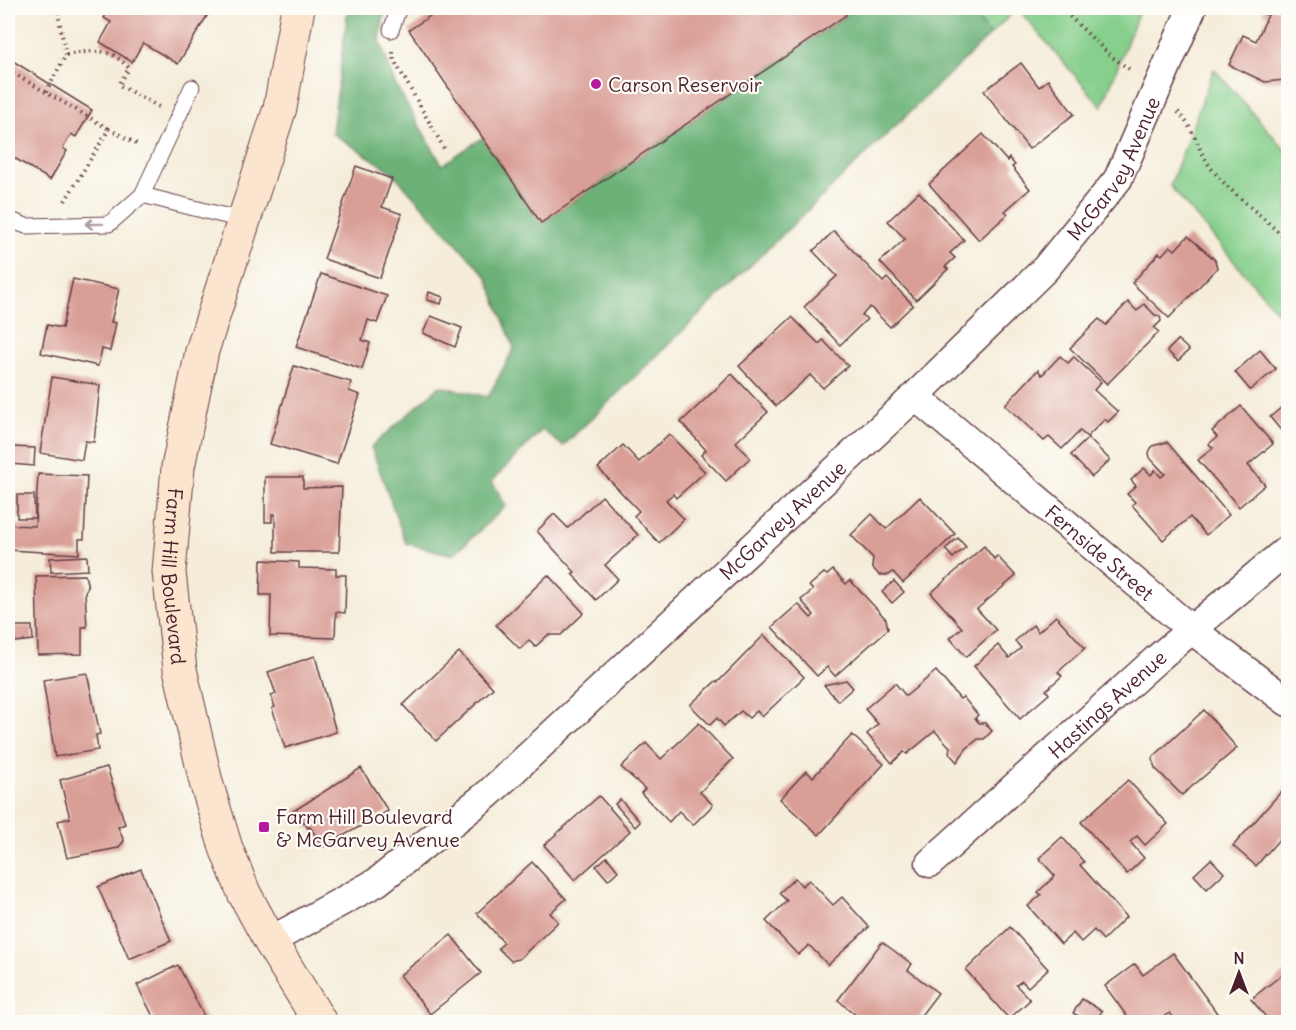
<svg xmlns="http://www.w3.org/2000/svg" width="1296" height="1030" font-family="Delius,sans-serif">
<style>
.green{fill:#86cf8c;stroke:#68775c;stroke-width:1.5}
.forest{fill:#6cb278;stroke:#5b6852;stroke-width:1.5}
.building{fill:#d99f96}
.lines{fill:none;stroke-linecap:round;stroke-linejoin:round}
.lane-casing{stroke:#643e45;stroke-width:17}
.street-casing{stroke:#643e45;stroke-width:31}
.secondary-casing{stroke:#643e45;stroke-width:35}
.path{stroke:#643e45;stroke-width:4;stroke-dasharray:1.5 4.5;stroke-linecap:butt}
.lane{stroke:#fff;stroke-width:15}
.street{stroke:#fff;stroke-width:28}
.secondary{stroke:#fbe5cf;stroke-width:33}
.oneway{stroke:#ae9aa0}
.poi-dot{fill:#b5179e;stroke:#fdfcf7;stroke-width:2}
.labels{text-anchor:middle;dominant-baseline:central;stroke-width:4.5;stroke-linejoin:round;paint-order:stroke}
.poi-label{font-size:20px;fill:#4a1f2b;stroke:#fdfcf7;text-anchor:start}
.street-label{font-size:20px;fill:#4a1f2b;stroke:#fdfcf7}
</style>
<rect width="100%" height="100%" fill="#fdfcf7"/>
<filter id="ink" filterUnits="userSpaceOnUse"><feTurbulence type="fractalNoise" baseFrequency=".0167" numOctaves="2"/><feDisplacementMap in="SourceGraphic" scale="12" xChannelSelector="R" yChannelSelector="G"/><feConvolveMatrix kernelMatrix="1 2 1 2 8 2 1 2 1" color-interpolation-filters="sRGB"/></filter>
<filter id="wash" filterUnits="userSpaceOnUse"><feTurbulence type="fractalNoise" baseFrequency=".008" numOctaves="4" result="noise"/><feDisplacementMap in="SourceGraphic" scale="24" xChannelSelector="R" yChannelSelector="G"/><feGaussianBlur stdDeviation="1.35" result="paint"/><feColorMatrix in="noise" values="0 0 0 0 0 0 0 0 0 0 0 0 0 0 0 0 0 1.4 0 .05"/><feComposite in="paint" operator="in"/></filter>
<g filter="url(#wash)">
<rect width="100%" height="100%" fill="#f5edda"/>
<g class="green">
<path d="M969,8H1136L1139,11L1102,107L1017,8L990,35Z"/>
<path d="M1214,69L1288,153V325L1170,186Z"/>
</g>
<path class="forest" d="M348,8H385L380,41L395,84L442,165L482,138L541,223L846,16L841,8H969L990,35L563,446L542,430L492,481L506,506L453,555L406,543L371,447L440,386L488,397L514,348L487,277L390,170L332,133Z"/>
<g id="blocks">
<g class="building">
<path d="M110,8H205L210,11L178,64L143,43L132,62L100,42L111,22L104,18Z"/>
<path d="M442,8H841L846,15L541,223L409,30Z"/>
<path d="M1265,8H1288V73L1285,80L1265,82L1229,65L1243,35L1256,41L1268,15L1262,13Z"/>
<path d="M8,58L92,110L76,137L71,134L63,148L67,151L50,180L8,154Z"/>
<path d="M1021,63L1039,87L1048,80L1074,114L1029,149L984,91Z"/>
<path d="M983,134L1007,161L1009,158L1015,165L1012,167L1030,189L1005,211L1008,214L979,240L929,184Z"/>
<path d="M356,166L392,179L382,207L402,214L380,278L324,259Z"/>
<path d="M919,192L964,240L950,253L955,258L945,267L948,269L916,300L880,262L905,239L888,221Z"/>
<path d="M834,231L883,282L887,278L913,305L890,327L870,307L862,315L867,319L840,345L804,307L837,276L813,251Z"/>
<path d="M1188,236L1215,260L1217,268L1169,318L1132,283L1159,253L1162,255L1170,246L1175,250Z"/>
<path d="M321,274L387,296L377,323L368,320L362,340L370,343L362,369L296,347Z"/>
<path d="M73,279L119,289L111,322L116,323L110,351L102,349L98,366L41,353L47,325L62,328Z"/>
<path d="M429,292L443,297L441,304L427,300Z"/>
<path d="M1128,302L1137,311L1144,304L1155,315L1160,316L1161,321L1154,328L1159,332L1107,384L1070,348L1099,319L1106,325Z"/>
<path d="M431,316L462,328L455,347L423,333Z"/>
<path d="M792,317L819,344L823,340L848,366L823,388L810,375L776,406L739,366Z"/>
<path d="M1178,340L1189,350L1178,361L1167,351Z"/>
<path d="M1260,350L1276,369L1250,390L1235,372Z"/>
<path d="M1060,356L1068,363L1074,357L1101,382L1094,390L1118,412L1108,422L1105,419L1087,437L1080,431L1062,449L1049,437L1044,441L1005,405L1038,370L1042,375Z"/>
<path d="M294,366L351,382L349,391L360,395L337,464L270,444Z"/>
<path d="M732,374L768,412L736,442L750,458L726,481L701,455L706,450L681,422Z"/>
<path d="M52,377L100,385L94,442L85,441L82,460L40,453Z"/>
<path d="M1288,402V439L1270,417Z"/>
<path d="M1241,406L1273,444L1248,465L1265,485L1239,507L1198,460L1213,448L1209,444L1217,437L1212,431Z"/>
<path d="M669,434L705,472L676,498L673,494L666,500L684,519L659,543L634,516L639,511L598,468L623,445L639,462Z"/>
<path d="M1088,438L1110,460L1092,477L1071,455Z"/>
<path d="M1167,442L1229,515L1206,535L1190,517L1163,540L1132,505L1135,502L1127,494L1136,486L1131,480L1144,468L1151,475L1155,470L1161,477L1165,474L1150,458L1149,453L1152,446Z"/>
<path d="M12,447L35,448L34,466L11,464Z"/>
<path d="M38,474L87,476L84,539H79V554L8,550V525L35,526Z"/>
<path d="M265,477H303V488L342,487L339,552H275V514H272V522H265Z"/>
<path d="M17,495H34L35,518H17Z"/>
<path d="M602,496L638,535L605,565L618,579L596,600L572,574L575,572L537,531L554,514L568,528Z"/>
<path d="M920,497L955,534L903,583L893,572L889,575H879L872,567L873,558L851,535L872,514L886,529Z"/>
<path d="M958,538L966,547L953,558L945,549Z"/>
<path d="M984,546L994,559L997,556L1016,576L977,609L996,630L966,657L950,638L962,628L931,593Z"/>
<path d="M87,556L88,570L51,572L50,558Z"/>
<path d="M261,560L299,562V568L336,569V575H346L345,613L336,612L335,638L270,636L271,595H260Z"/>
<path d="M833,570L846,584L850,580L886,619L888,629L835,676L827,667L817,676L772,627L798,604L811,618L814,615L801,600L813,590L809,586L824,573L827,575Z"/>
<path d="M85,575L88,587L85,592L87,627H82V654L38,655L36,576Z"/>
<path d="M548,575L584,613L561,635H548L535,647L529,640L520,649L496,625Z"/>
<path d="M894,581L904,592L892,603L882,592Z"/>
<path d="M1056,616L1085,648L1058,672L1062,676L1046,690L1049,694L1020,719L974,666L998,645L1009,658L1021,648L1015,641L1033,625L1038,632Z"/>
<path d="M14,626H32L33,640L15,642Z"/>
<path d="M764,635L804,677L762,717L757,711L749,718L741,711L724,726L717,718L710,725L690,705L716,681L718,682Z"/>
<path d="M459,652L493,688L436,741L403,705Z"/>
<path d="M315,656L336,732L285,748L272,708L275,707L271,696L276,694L268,672Z"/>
<path d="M936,671L960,699L963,697L978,715L975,718L979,723H985L992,731L984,739H978L966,749L957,762L949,753L950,747L935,731L907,754L904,752L892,763L867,734L878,724L865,709L895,683L906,696Z"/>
<path d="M87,673L100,734L96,735L98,750L55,757L43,680Z"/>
<path d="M846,680L853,688L838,701L824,685Z"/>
<path d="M1204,710L1237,748L1182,795L1155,768L1152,758Z"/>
<path d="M699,723L733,759L700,792L713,805L693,825L679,811L669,822L641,793L645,789L621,767L646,743L661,759Z"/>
<path d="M852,735L884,764L819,835L780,799L806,771L813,777Z"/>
<path d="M107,767L125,824L118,827L124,841L118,848L67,858L58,821L70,818L60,780Z"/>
<path d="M361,768L388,811L323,847L310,827L308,828L304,822L300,824L292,812Z"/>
<path d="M1128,780L1168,824L1145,845L1137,836L1130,842L1144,858L1127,874L1081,822Z"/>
<path d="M1288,784V841L1282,836L1256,866L1233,846Z"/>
<path d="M599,796L630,831L575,880L544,845Z"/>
<path d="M620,799L640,822L635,827L615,804Z"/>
<path d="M1062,837L1084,862L1080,865L1126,917L1103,940L1094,930L1081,942L1073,933L1061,944L1028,906L1041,895L1038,892L1055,876L1039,858Z"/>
<path d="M607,857L618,871L608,880L596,866Z"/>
<path d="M1211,859L1224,873L1207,889L1194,875Z"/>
<path d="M532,862L566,899L550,913L558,922L519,959L511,961L498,948L504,943L477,913Z"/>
<path d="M141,869L171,941L129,959L98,887Z"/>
<path d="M795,878L802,886L809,880L833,905L842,897L869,927L828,965L809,945L798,955L766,921L787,901L779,893Z"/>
<path d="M1010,927L1048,969L1028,987L1022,981L1016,985L1030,1000L1009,1019L966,970Z"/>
<path d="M451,935L481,973L430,1014L400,975Z"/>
<path d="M882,942L912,964L908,970L938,993L916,1022H864L838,1000Z"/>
<path d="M1173,953L1217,1013L1204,1022H1176L1170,1013L1157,1022H1131L1105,986L1135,964L1143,975Z"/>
<path d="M178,965L207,1022H156L137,985Z"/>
<path d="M1288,970V1022H1270L1251,999Z"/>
<path d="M1082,999L1102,1011L1095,1022H1089L1073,1013Z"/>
</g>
</g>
</g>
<g filter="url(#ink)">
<use href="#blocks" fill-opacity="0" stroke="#643e45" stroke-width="1.5"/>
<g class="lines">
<defs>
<g id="lane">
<path d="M391,30L399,8"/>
<path d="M142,195L242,220"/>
<path d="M8,219L26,226L109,224L142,195L192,87"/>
</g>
<g id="street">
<path id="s1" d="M915,396L1192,630L1288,702"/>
<path id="s2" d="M930,863L1159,657L1288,549"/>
<path id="s3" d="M270,941L377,882L488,794L915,396L1045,269L1118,179L1192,8"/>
</g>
<g id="secondary">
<path id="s4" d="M298,8L280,108L202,351L178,467L169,572L180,669L206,782L226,848L244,893L270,941L320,1022"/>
</g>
</defs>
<use href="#lane" class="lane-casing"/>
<use href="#street" class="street-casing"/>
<use href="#secondary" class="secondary-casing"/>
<g class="path">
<path d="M1061,8L1112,57L1132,71"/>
<path d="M393,52L394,60L445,150"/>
<path d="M66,55C94,51 107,45 129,68L119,85L159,107"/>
<path d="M8,70L109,129"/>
<path d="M46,92L66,55L58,14L59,8"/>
<path d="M1178,112C1194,128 1198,150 1211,168C1233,196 1264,216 1288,242"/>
<path d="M65,201L109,129L139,145"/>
</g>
<use href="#lane" class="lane"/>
<use href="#street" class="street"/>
<use href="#secondary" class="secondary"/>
</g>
<defs><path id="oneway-shaft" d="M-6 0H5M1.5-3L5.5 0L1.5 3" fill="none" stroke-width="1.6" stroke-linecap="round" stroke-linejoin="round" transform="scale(1.5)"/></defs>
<use class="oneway" href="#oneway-shaft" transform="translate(94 224) rotate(179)"/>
</g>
<g class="poi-dot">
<circle cx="596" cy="84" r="6"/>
<rect x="258" y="821" width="12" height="12" rx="3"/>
</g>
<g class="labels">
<g class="poi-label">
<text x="608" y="84">Carson Reservoir</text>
<text x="276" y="816">Farm Hill Boulevard<tspan x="276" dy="23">&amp; McGarvey Avenue</tspan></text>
</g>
<g class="street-label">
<text stroke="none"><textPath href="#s3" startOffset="1152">McGarvey Avenue</textPath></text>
<text stroke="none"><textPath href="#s3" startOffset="666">McGarvey Avenue</textPath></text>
<text stroke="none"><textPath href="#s1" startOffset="242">Fernside Street</textPath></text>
<text stroke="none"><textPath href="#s4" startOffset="585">Farm Hill Boulevard</textPath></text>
<text stroke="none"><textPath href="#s2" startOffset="238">Hastings Avenue</textPath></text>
</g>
</g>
<rect width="1296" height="1030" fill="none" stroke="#fdfcf7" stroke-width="30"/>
<g transform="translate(1239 973)" stroke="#fdfcf7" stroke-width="4.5" paint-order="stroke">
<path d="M0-4.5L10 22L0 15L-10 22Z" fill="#4a1f2b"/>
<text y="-9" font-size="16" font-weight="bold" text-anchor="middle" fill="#4a1f2b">N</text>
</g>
</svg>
